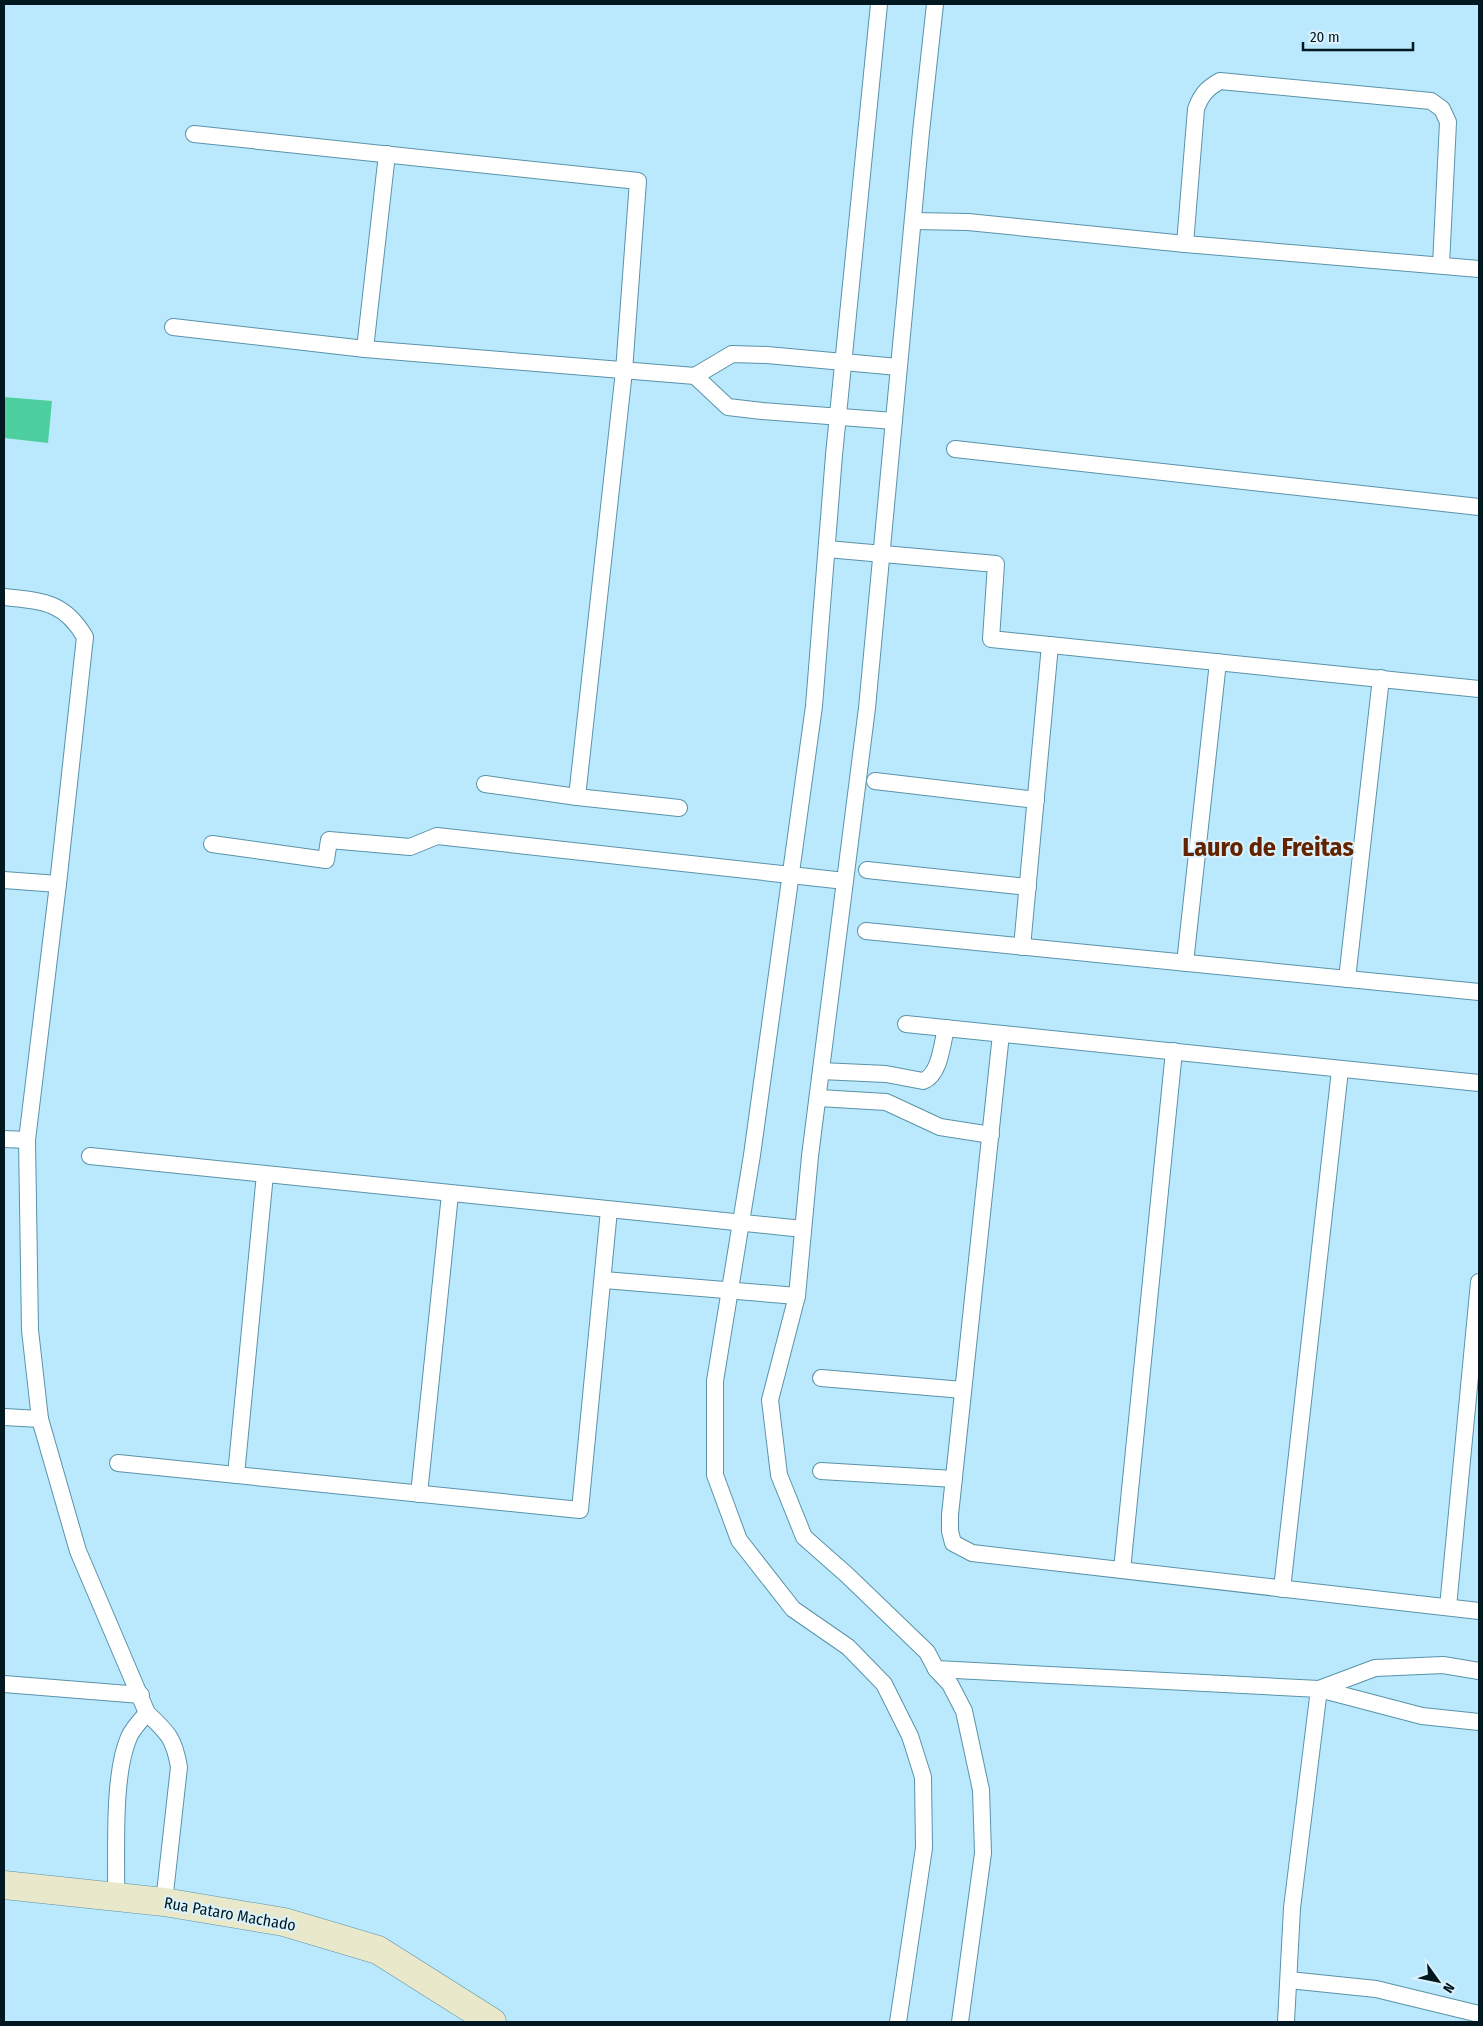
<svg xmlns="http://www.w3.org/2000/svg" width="1483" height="2026" font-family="'Fira Sans Condensed',sans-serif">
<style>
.water{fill:#4ecf9f}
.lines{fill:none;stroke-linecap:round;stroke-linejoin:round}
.lane-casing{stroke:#5993a9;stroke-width:18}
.secondary-casing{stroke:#5993a9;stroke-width:29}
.lane{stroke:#fff;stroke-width:16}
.secondary{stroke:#e9e8cb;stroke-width:28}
.labels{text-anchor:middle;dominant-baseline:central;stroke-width:4;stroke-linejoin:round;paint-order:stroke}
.street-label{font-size:16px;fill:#011820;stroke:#dbf2fc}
.town-label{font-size:26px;font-weight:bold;fill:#622400;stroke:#dbf2fc}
</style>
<rect width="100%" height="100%" fill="#bae9fd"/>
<path class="water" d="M4,397L52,401L48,443L4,438Z"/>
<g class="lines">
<defs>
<g id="lane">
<path d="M879,4L834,455L814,706L752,1155L715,1381V1475L739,1540L793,1609L848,1647L884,1684L910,1736L923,1777L924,1848L898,2022"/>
<path d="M935,4L921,132L867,708L810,1156L797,1296L770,1400L779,1475L804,1537L847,1575L927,1652L936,1669L950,1684L964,1711L981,1790L983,1853L960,2022"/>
<path d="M194,134L638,181L624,371L577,797"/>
<path d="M913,221L968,222L1185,244L1479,269"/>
<path d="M1185,244L1196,109C1201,95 1207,88 1220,81L1431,101L1442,109L1448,122L1441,265"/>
<path d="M173,327L365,349L695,376L732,354L767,355L898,367"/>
<path d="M365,349L387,154"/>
<path d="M695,376L728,407L762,411L894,421"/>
<path d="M955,449L1479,507"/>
<path d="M827,549L996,564L991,639L1479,689"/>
<path d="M4,597C42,601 64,601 85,637L58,884L27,1140L30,1330L40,1419L78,1551L147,1713C168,1733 174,1738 179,1767L164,1902"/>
<path d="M875,781L1036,800"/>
<path d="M485,784L577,797L679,808"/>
<path d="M212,844L326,860L329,840L410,847L437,836L845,881"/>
<path d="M867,870L1028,887"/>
<path d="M4,880L58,884"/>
<path d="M866,931L1479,992"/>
<path d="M1022,947L1050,645"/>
<path d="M1185,963L1218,662"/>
<path d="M1347,979L1381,678"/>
<path d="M906,1024L1479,1083"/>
<path d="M1001,1034L950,1515V1531L953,1543L972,1553L1479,1611"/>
<path d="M821,1071L886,1074L923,1081C940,1075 942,1044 946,1028"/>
<path d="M819,1098L886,1102L940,1127L991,1135"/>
<path d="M4,1139L27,1140"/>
<path d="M90,1156L803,1229"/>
<path d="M604,1280L797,1296"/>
<path d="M821,1378L963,1390"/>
<path d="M4,1417L40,1419"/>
<path d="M118,1463L580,1510L609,1210"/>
<path d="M821,1471L954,1479"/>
<path d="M236,1475L265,1174"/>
<path d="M419,1494L450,1194"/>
<path d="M1122,1570L1174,1051"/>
<path d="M1282,1589L1340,1070"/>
<path d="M1448,1607L1479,1282"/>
<path d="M936,1669L1319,1689L1292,1908L1286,2022"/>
<path d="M4,1684L141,1695"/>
<path d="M1319,1689L1375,1668L1443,1665L1479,1671"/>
<path d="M1319,1689L1422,1716L1479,1722"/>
<path d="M116,1897C117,1853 112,1776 129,1737C133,1728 141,1720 147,1713"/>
<path d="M1289,1980L1376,1989L1479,2014"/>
</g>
<path id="secondary" d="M4,1885L164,1902L284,1922L378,1950L492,2022"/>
</defs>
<use href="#lane" class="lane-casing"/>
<use href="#secondary" class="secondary-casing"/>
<use href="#lane" class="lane"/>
<use href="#secondary" class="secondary"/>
</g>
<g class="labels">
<g class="street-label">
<text transform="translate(230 1914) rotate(10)">Rua Pataro Machado</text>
</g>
<g class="town-label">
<text x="1268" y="847">Lauro de Freitas</text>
</g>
</g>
<rect width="1483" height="2026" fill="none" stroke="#011820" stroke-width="10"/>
<g transform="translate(1438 1981) rotate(123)" stroke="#dbf2fc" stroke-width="4" paint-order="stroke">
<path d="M0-4L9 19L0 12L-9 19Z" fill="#011820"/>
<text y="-8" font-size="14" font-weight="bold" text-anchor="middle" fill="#011820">N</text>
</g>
<path d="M1303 42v8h110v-8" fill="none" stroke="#011820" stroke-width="2.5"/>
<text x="1310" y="42" font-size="15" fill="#011820" stroke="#dbf2fc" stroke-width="4" paint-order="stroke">20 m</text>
</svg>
